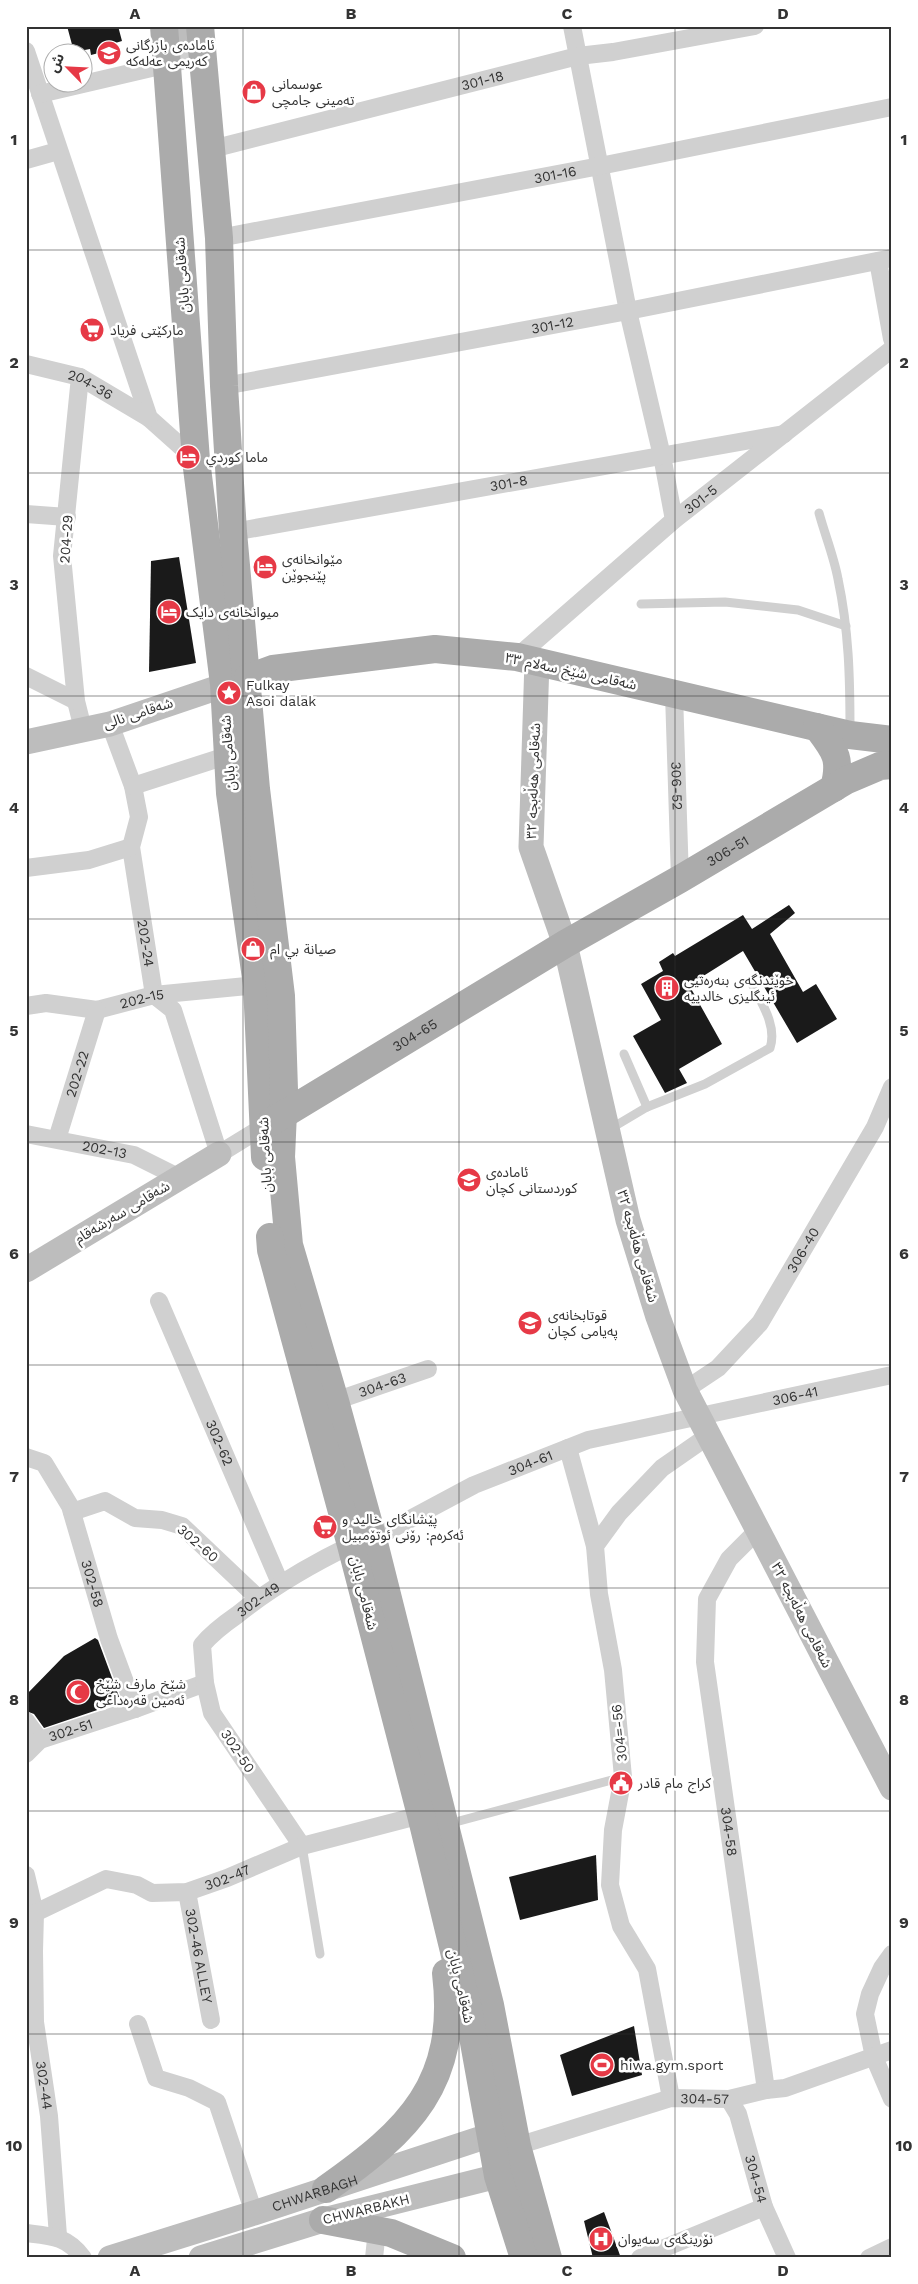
<svg xmlns="http://www.w3.org/2000/svg" width="918" height="2284" font-family="'Work Sans','Noto Sans Arabic',sans-serif">
<style>
.building{fill:#1a1a1a}
.lines{fill:none;stroke-linecap:round;stroke-linejoin:round}
.lane{stroke:#d0d0d0;stroke-width:9}
.street{stroke:#d0d0d0;stroke-width:18}
.secondary{stroke:#bdbdbd;stroke-width:25}
.primary{stroke:#ababab;stroke-width:28}
.grid{fill:none;stroke:#333;stroke-width:1;stroke-opacity:0.55}
.labels{text-anchor:middle;dominant-baseline:central;stroke-width:5;stroke-linejoin:round;paint-order:stroke}
.poi-label{font-size:14px;fill:#333;stroke:#fff;text-anchor:start}
.street-label{font-size:14px;fill:#333;stroke:#fff}
.neatline{fill:none;stroke:#333;stroke-width:2}
.grid-label{font-size:16px;text-anchor:middle;font-weight:bold;fill:#333}
</style>
<rect width="100%" height="100%" fill="#fff"/>
<g class="building">
<path d="M67,26H118L122,41L112,44L114,49L91,55L90,49L74,52Z"/>
<path d="M179,557L196,663L149,672L151,561Z"/>
<path d="M789,905L795,913L770,934L803,992L816,984L837,1019L797,1043L743,951L689,985L722,1044L679,1069L687,1083L665,1093L633,1036L661,1020L641,984L663,971L659,962L673,953L675,956L743,915L752,929Z"/>
<path d="M95,1638L98,1640L121,1702L44,1728L34,1714L26,1711V1695L64,1656Z"/>
<path d="M596,1855L598,1900L520,1920L509,1877Z"/>
<path d="M634,2026L642,2075L572,2096L560,2055Z"/>
<path d="M604,2212L621,2258H593L584,2221Z"/>
</g>
<g class="lines">
<g class="lane">
<path d="M819,513C825,535 834,557 838,579C849,631 850,678 850,731"/>
<path d="M641,604L725,602L798,610L846,626"/>
<path d="M624,1054L647,1107"/>
<path d="M610,1129L647,1107L705,1084L770,1048C777,1027 763,1005 753,986"/>
<path d="M448,1824L623,1777"/>
<path d="M302,1846L320,1954"/>
</g>
<g class="street">
<path d="M572,26L628,311L662,456L674,520"/>
<path d="M26,51L149,418L196,460"/>
<path d="M40,94L203,56"/>
<path id="s1" d="M212,149L578,56L613,52L755,26"/>
<path d="M26,160L58,151"/>
<path id="s2" d="M219,238L600,166L892,107"/>
<path d="M878,261L892,339"/>
<path id="s3" d="M26,364L80,377L149,418"/>
<path d="M80,377L62,556L76,701L83,729"/>
<path id="s4" d="M224,386L628,311L892,258"/>
<path d="M26,514L67,517"/>
<path id="s5" d="M233,532L784,434"/>
<path id="s6" d="M517,657L674,520L892,349"/>
<path d="M26,676L76,701"/>
<path id="s7" d="M674,694L680,879"/>
<path id="s8" d="M110,724L133,786L139,817L131,847L154,995L173,1010L219,1154L263,1127"/>
<path d="M133,786L226,756"/>
<path d="M26,868L89,860L131,847"/>
<path id="s9" d="M26,1006L46,1003L97,1010L154,995L257,985"/>
<path id="s10" d="M26,1134L134,1155L180,1178"/>
<path id="s11" d="M57,1139L97,1010"/>
<path id="s12" d="M159,1301L280,1583"/>
<path id="s13" d="M685,1390L718,1368L760,1323L875,1127L892,1087"/>
<path id="s14" d="M335,1401L428,1369"/>
<path d="M568,1448L595,1546"/>
<path id="s15" d="M26,1457L44,1463L70,1506L109,1639L135,1709"/>
<path d="M72,1512L105,1501L135,1518L162,1520L182,1526L258,1598"/>
<path id="s16" d="M758,1530L729,1559L707,1599L705,1662L766,2090"/>
<path id="s17" d="M373,1539L474,1485L588,1440L892,1375"/>
<path d="M26,1721L40,1740"/>
<path id="s18" d="M26,1754L40,1740L135,1709L205,1683"/>
<path id="s19" d="M302,1846L212,1713L205,1683L202,1645C212,1633 224,1624 237,1615C272,1587 310,1565 351,1545"/>
<path id="s20" d="M26,1875L35,1913L34,1951L35,2022L49,2116L58,2236"/>
<path id="s21" d="M187,1892L211,2020"/>
<path id="s22" d="M35,1913L106,1879L137,1885L152,1893L187,1892L227,1878L302,1846L421,1815"/>
<path d="M892,1954L882,1968L870,1994L865,2014L874,2057L892,2099"/>
<path d="M138,2024L156,2078L189,2088L217,2102L254,2213"/>
<path d="M671,2098L647,1969L621,1926L610,1885L613,1830L623,1777L613,1670L599,1594L595,1546L619,1513L662,1468L708,1436"/>
<path id="s23" d="M729,2099L738,2114L764,2207L787,2258"/>
<path id="s24" d="M517,2146L671,2098L729,2099L766,2090L785,2088L892,2050"/>
<path d="M26,2233C51,2236 67,2236 83,2258"/>
<path d="M374,2258L377,2230"/>
<path d="M640,2258L764,2207"/>
<path d="M869,2258L892,2247"/>
</g>
<g class="secondary">
<path d="M164,34L202,26"/>
<path d="M537,661L531,847L565,944L628,1220L658,1317L685,1390L892,1788"/>
<path d="M26,742L110,724L243,679"/>
<path d="M26,1270L219,1154"/>
<path id="s25" d="M110,2258L254,2213L491,2135L505,2138L517,2146L511,2164L498,2176L323,2220L201,2258"/>
</g>
<g class="primary">
<path d="M164,26L196,460L224,684L230,793L257,985L265,1157"/>
<path d="M200,26L219,238L224,386L233,532L256,789L281,996L284,1090L281,1157L289,1245L335,1401L373,1539L490,2005L517,2146L548,2258"/>
<path d="M248,678L273,669L435,649L517,657L850,735L892,740"/>
<path d="M817,727C835,751 842,758 834,788"/>
<path id="s26" d="M271,1122L565,944L680,879L847,780L880,766L892,765"/>
<path d="M270,1237L271,1250L351,1545L421,1815L468,2009L498,2176L524,2258"/>
<path d="M326,2189C410,2130 459,2083 446,1973"/>
<path d="M323,2220L391,2233L452,2258"/>
</g>
</g>
<path class="grid" d="M243,26V2258M459,26V2258M675,26V2258M26,250H892M26,473H892M26,696H892M26,919H892M26,1142H892M26,1365H892M26,1588H892M26,1811H892M26,2034H892"/>
<defs>
<symbol id="school-disc" viewBox="-11 -11 22 22"><circle r="9.5" fill="#e63946" stroke="#fff"/><path d="M0-5L7-2L0 1L-7-2ZM-4 1L0 2.5L4 1V4Q0 6-4 4Z" fill="#fff"/></symbol>
<symbol id="shop-disc" viewBox="-11 -11 22 22"><circle r="9.5" fill="#e63946" stroke="#fff"/><path d="M-5-2.5h2.3a2.7 3.5 0 0 1 5.4 0H5L5.5 6h-11ZM-1.5-2.5h3a1.5 2.3 0 0 0-3 0Z" fill="#fff"/></symbol>
<symbol id="supermarket-disc" viewBox="-11 -11 22 22"><circle r="9.5" fill="#e63946" stroke="#fff"/><path d="M-6-5.5h2.5l.6 2H6L4.5 2H-2.5L-4.4-4H-6ZM-1.5 3.2a1.3 1.3 0 1 0 .1 0ZM3 3.2a1.3 1.3 0 1 0 .1 0Z" fill="#fff"/></symbol>
<symbol id="hotel-disc" viewBox="-11 -11 22 22"><circle r="9.5" fill="#e63946" stroke="#fff"/><path d="M-6-4.5h1.5V1H6V5H4.5V3h-9V5H-6ZM-4 0a1.8 1.8 0 1 1 3.6 0ZM.5 0V-2.5h3Q6-2.5 6 0Z" fill="#fff"/></symbol>
<symbol id="sight-disc" viewBox="-11 -11 22 22"><circle r="9.5" fill="#e63946" stroke="#fff"/><path d="M0-6L1.8-2.2L6-1.7L2.9 1.2L3.7 5.4L0 3.3L-3.7 5.4L-2.9 1.2L-6-1.7L-1.8-2.2Z" fill="#fff"/></symbol>
<symbol id="building-disc" viewBox="-11 -11 22 22"><circle r="9.5" fill="#e63946" stroke="#fff"/><path d="M-4-6H4V6H1V3H-1V6H-4ZM-2.5-4.3h1.7v1.8h-1.7ZM.8-4.3h1.7v1.8H.8ZM-2.5-1h1.7V.8h-1.7ZM.8-1h1.7V.8H.8Z" fill="#fff"/></symbol>
<symbol id="mosque-disc" viewBox="-11 -11 22 22"><circle r="9.5" fill="#e63946" stroke="#fff"/><path d="M3.5-4.9A6 6 0 1 0 3.5 4.9A5 5 0 1 1 3.5-4.9Z" fill="#fff"/></symbol>
<symbol id="civic-disc" viewBox="-11 -11 22 22"><circle r="9.5" fill="#e63946" stroke="#fff"/><path d="M-.6-6.5H3V-4.5H.6V-3L4-1V1h2V6H-6V1h2V-1L-.6-3ZM-1.2 2.5V6h2.4V2.5Z" fill="#fff"/></symbol>
<symbol id="stadium-disc" viewBox="-11 -11 22 22"><circle r="9.5" fill="#e63946" stroke="#fff"/><path d="M0-5a6.5 5 0 1 0 0 10a6.5 5 0 1 0 0-10ZM-3.5-1.8h7v3.6h-7Z" fill="#fff"/></symbol>
<symbol id="hospital-disc" viewBox="-11 -11 22 22"><circle r="9.5" fill="#e63946" stroke="#fff"/><path d="M-5-5h3v3.5h4V-5h3V5h-3V1.5h-4V5h-3Z" fill="#fff"/></symbol>
</defs>
<g fill-rule="evenodd">
<use href="#school-disc" x="95" y="39" width="28" height="28"/>
<use href="#shop-disc" x="240" y="78" width="28" height="28"/>
<use href="#supermarket-disc" x="78" y="316" width="28" height="28"/>
<use href="#hotel-disc" x="174" y="443" width="28" height="28"/>
<use href="#hotel-disc" x="251" y="553" width="28" height="28"/>
<use href="#hotel-disc" x="155" y="598" width="28" height="28"/>
<use href="#sight-disc" x="215" y="679" width="28" height="28"/>
<use href="#shop-disc" x="239" y="935" width="28" height="28"/>
<use href="#building-disc" x="653" y="974" width="28" height="28"/>
<use href="#school-disc" x="455" y="1166" width="28" height="28"/>
<use href="#school-disc" x="516" y="1309" width="28" height="28"/>
<use href="#supermarket-disc" x="311" y="1513" width="28" height="28"/>
<use href="#mosque-disc" x="64" y="1678" width="28" height="28"/>
<use href="#civic-disc" x="607" y="1769" width="28" height="28"/>
<use href="#stadium-disc" x="588" y="2051" width="28" height="28"/>
<use href="#hospital-disc" x="587" y="2225" width="28" height="28"/>
</g>
<g class="labels">
<g class="poi-label">
<text x="126" y="45">ئامادەی بازرگانی<tspan x="126" dy="16">کەریمی عەلەکە</tspan></text>
<text x="272" y="84">عوسمانی<tspan x="272" dy="16">تەمینی جامچی</tspan></text>
<text x="110" y="330">مارکێتی فریاد</text>
<text x="206" y="457">ماما كوردي</text>
<text x="282" y="559">مێوانخانەی<tspan x="282" dy="16">پێنجوێن</tspan></text>
<text x="186" y="612">میوانخانەی دایک</text>
<text x="246" y="685">Fulkay<tspan x="246" dy="16">Asoi dalak</tspan></text>
<text x="270" y="949">صيانة بي ام</text>
<text x="684" y="980">خوێندنگەی بنەڕەتیی<tspan x="684" dy="16">ئینگلیزی خالدییە</tspan></text>
<text x="486" y="1172">ئامادەی<tspan x="486" dy="16">کوردستانی کچان</tspan></text>
<text x="548" y="1315">قوتابخانەی<tspan x="548" dy="16">پەیامی کچان</tspan></text>
<text x="342" y="1519">پێشانگای خالید و<tspan x="342" dy="16">ئەکرەم: رۆنی ئوتۆمبیل</tspan></text>
<text x="96" y="1684">شێخ مارف شێخ<tspan x="96" dy="16">ئەمین قەرەداغی</tspan></text>
<text x="638" y="1783">کراج مام قادر</text>
<text x="620" y="2065">hiwa.gym.sport</text>
<text x="618" y="2239">نۆرینگەی سەیوان</text>
</g>
<g class="street-label">
<text stroke="none"><textPath href="#s1" startOffset="279">301-18</textPath></text>
<text stroke="none"><textPath href="#s2" startOffset="342">301-16</textPath></text>
<text transform="translate(182 275) rotate(-94)">شەقامی بابان</text>
<text stroke="none"><textPath href="#s4" startOffset="334">301-12</textPath></text>
<text stroke="none"><textPath href="#s3" startOffset="68">204-36</textPath></text>
<text stroke="none"><textPath href="#s5" startOffset="280">301-8</textPath></text>
<text stroke="none"><textPath href="#s6" startOffset="242">301-5</textPath></text>
<text transform="translate(66 539) rotate(-86)">204-29</text>
<text transform="translate(571 671) rotate(12)">شەقامی شێخ سەلام ٣٣</text>
<text transform="translate(138 713) rotate(-18)">شەقامی نالی</text>
<text transform="translate(228 753) rotate(-94)">شەقامی بابان</text>
<text transform="translate(533 781) rotate(-88)">شەقامی هەڵەبجە ٣٢</text>
<text stroke="none"><textPath href="#s7" startOffset="92">306-52</textPath></text>
<text stroke="none"><textPath href="#s26" startOffset="531">306-51</textPath></text>
<text stroke="none"><textPath href="#s8" startOffset="226">202-24</textPath></text>
<text stroke="none"><textPath href="#s9" startOffset="118">202-15</textPath></text>
<text stroke="none"><textPath href="#s26" startOffset="168">304-65</textPath></text>
<text stroke="none"><textPath href="#s11" startOffset="68">202-22</textPath></text>
<text stroke="none"><textPath href="#s10" startOffset="80">202-13</textPath></text>
<text transform="translate(265 1155) rotate(-93)">شەقامی بابان</text>
<text transform="translate(122 1212) rotate(-31)">شەقامی سەرشەقام</text>
<text transform="translate(638 1246) rotate(74)">شەقامی هەڵەبجە ٣٢</text>
<text stroke="none"><textPath href="#s13" startOffset="186">306-40</textPath></text>
<text stroke="none"><textPath href="#s14" startOffset="50">304-63</textPath></text>
<text stroke="none"><textPath href="#s17" startOffset="449">306-41</textPath></text>
<text stroke="none"><textPath href="#s12" startOffset="154">302-62</textPath></text>
<text stroke="none"><textPath href="#s17" startOffset="175">304-61</textPath></text>
<text transform="translate(198 1543) rotate(41)">302-60</text>
<text stroke="none"><textPath href="#s15" startOffset="150">302-58</textPath></text>
<text transform="translate(364 1593) rotate(76)">شەقامی بابان</text>
<text stroke="none"><textPath href="#s19" startOffset="302">302-49</textPath></text>
<text transform="translate(802 1615) rotate(63)">شەقامی هەڵەبجە ٣٢</text>
<text stroke="none"><textPath href="#s18" startOffset="52">302-51</textPath></text>
<text transform="translate(619 1733) rotate(-96)">304=-56</text>
<text transform="translate(238 1751) rotate(56)">302-50</text>
<text stroke="none"><textPath href="#s16" startOffset="321">304-58</textPath></text>
<text stroke="none"><textPath href="#s22" startOffset="205">302-47</textPath></text>
<text stroke="none"><textPath href="#s21" startOffset="65">302-46 ALLEY</textPath></text>
<text transform="translate(461 1986) rotate(77)">شەقامی بابان</text>
<text stroke="none"><textPath href="#s20" startOffset="212">302-44</textPath></text>
<text stroke="none"><textPath href="#s24" startOffset="195">304-57</textPath></text>
<text stroke="none"><textPath href="#s23" startOffset="85">304-54</textPath></text>
<text stroke="none"><textPath href="#s25" startOffset="215">CHWARBAGH</textPath></text>
<text transform="translate(366 2209) rotate(-14)">CHWARBAKH</text>
</g>
</g>
<rect width="918" height="2284" fill="none" stroke="#ffffff" stroke-width="55"/>
<g transform="translate(68 68) rotate(294)"><circle r="24" fill="#ffffff" stroke="#adadad"/>
<path d="M0-4L9 19L0 12L-9 19Z" fill="#e63946"/>
<text y="-8" font-size="14" font-weight="bold" text-anchor="middle" fill="#333333">ش</text>
</g>
<rect x="28" y="28" width="862" height="2228" class="neatline"/>
<g class="grid-label">
<text x="135" y="19">A</text>
<text x="351" y="19">B</text>
<text x="567" y="19">C</text>
<text x="783" y="19">D</text>
<text x="14" y="145">1</text>
<text x="904" y="145">1</text>
<text x="14" y="368">2</text>
<text x="904" y="368">2</text>
<text x="14" y="590">3</text>
<text x="904" y="590">3</text>
<text x="14" y="813">4</text>
<text x="904" y="813">4</text>
<text x="14" y="1036">5</text>
<text x="904" y="1036">5</text>
<text x="14" y="1259">6</text>
<text x="904" y="1259">6</text>
<text x="14" y="1482">7</text>
<text x="904" y="1482">7</text>
<text x="14" y="1705">8</text>
<text x="904" y="1705">8</text>
<text x="14" y="1928">9</text>
<text x="904" y="1928">9</text>
<text x="14" y="2151">10</text>
<text x="904" y="2151">10</text>
<text x="135" y="2276">A</text>
<text x="351" y="2276">B</text>
<text x="567" y="2276">C</text>
<text x="783" y="2276">D</text>
</g>
</svg>
